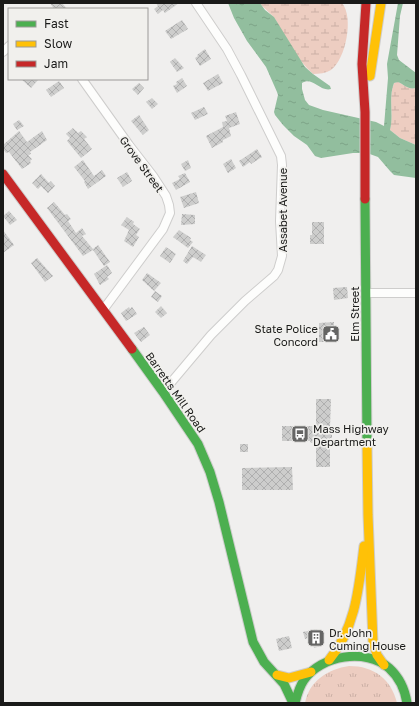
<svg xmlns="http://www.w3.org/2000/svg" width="419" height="706" font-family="'Golos Text',sans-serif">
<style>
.grass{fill:url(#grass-tufts)}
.wetland{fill:url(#wetland-marsh)}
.water{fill:url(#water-ripples)}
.building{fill:url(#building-cross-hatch)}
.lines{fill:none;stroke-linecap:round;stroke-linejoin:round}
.street-casing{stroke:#cecdcc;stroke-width:10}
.fast-casing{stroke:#cecdcc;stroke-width:11}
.slow-casing{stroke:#cecdcc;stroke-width:11}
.jam-casing{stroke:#cecdcc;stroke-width:11}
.street{stroke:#fdfdfc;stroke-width:8}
.fast{stroke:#4caf50;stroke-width:9}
.slow{stroke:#ffc107;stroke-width:9}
.jam{stroke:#c62828;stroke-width:9}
.labels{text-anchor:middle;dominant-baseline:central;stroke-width:3.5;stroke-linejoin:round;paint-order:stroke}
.street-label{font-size:11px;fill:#1a1a19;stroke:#f1f0ed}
.poi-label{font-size:11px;fill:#1a1a19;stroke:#f1f0ed;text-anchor:start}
</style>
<defs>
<pattern id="grass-tufts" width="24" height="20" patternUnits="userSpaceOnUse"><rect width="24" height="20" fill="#edcdc1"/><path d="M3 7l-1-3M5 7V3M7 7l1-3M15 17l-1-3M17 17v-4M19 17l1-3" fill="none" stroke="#cbafa5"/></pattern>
<pattern id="wetland-marsh" width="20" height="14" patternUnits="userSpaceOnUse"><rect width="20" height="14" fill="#edcdc1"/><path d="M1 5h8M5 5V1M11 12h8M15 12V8" fill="none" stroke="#cbafa5"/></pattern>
<pattern id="water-ripples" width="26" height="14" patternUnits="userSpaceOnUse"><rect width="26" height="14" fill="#92be9e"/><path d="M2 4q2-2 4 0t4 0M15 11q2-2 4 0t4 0" fill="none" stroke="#7da388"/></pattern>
<pattern id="building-cross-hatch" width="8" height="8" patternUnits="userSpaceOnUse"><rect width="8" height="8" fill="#cdcdcc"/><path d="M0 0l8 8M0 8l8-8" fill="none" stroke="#afafaf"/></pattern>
</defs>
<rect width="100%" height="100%" fill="#f0efee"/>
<path class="grass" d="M349,666C374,666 391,679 397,703H305C309,681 328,669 349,666Z"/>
<g class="wetland">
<path d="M260,3H342C354,17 346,59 331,70C326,73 319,74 313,74C297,60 286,37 275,19C271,13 264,9 260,3Z"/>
<path d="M398,82C405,85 408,90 416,88V145L400,138L390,130C394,115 388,98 394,83Z"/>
</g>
<path class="water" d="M228,3H260L265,10L274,17L305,67L313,74L330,86L331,89C320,92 312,76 302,83V89L305,100L309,105L323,110L376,122L384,126L388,78L387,64L398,3H403L400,16L397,55L399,60L416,73V88C408,90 405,85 398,82L394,83C388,98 394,115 390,130L400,138L416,145V178L394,175L390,171L378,157L367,153H353L321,158L315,156L307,145L294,136L283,125L275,115L274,112L278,95L277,92L266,67L247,41L234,18Z"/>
<g class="building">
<path d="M50,3H62L67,9H54Z"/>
<path d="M156,3H179L165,13L163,10L158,14L154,9L158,6Z"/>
<path d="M182,20L188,29L171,39L165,31Z"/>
<path d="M205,49L211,59L200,66L195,58L198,56L197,55Z"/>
<path d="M175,58L184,68L177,72L170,62Z"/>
<path d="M218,74L223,83L208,91L203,83Z"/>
<path d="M182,78L187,86L177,93L173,86L177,84L176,82Z"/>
<path d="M21,79H39L31,88Z"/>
<path d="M59,81L64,88L51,97L46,90Z"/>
<path d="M139,83L144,88L138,95L132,89Z"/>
<path d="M152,98L158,104L152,109L146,102Z"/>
<path d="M204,107L208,114L195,120L191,113Z"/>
<path d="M236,112L240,124L229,128L231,136L223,140V142L212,148L206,136L223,127L222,122L227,121L225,116Z"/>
<path d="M139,115L149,130L143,135L131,121Z"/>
<path d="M19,120L24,126L17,130L13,124Z"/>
<path d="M73,128L78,133L81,131L87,137L84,139L92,149L81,158L67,141L70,138L66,134Z"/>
<path d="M19,131L27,142L42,131L47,140L30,152L31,154L28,155L32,159L30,161L31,163L22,169L9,152L6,153L3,149V145Z"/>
<path d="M257,149L262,157L251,164L250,162L243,167L239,161Z"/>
<path d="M231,159L236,168L228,173L223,164Z"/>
<path d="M83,160L94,176L102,170L106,176L88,189L84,182L85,181L74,167Z"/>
<path d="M188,160L191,168L185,171L181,164Z"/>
<path d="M127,172L132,181L123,187L117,178Z"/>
<path d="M185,173L190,182L176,190L172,183L180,179L178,176Z"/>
<path d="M41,174L49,183L51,181L55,186L48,193L41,186L38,189L32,183Z"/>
<path d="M196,192L199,203L184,208L180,197Z"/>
<path d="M54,202L65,215L67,214L71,219L68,221L76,233L82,228L86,234L82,236L93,249L98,245L110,262L104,266L93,250L83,256L47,208Z"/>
<path d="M9,211L17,220L10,225L3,216Z"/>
<path d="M182,214L195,215V224L181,225Z"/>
<path d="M127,217L134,222L133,224L140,229L136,235L139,237L133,247L124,241L129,230L121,225Z"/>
<path d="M312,222H324V244H310V235H312Z"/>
<path d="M3,230L14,245L3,253Z"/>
<path d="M179,230L191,238L190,240L193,242L188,248L173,237Z"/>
<path d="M192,246L206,255L201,262L193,257L187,264L183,261Z"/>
<path d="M166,247L176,254L170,263L160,256Z"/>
<path d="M37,258L53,276L45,282L31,263Z"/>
<path d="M107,265L112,273L107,277L109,279L100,285L94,274Z"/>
<path d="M147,273L161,283L154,291L142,280Z"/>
<path d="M347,287L348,298L334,300L333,288Z"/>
<path d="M155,291L162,296L158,302L151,297Z"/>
<path d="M161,306L167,313L161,318L155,312Z"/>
<path d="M129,307L130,309L132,307L137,314L126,321L121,313Z"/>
<path d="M334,322V342H319V323Z"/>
<path d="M144,327L150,335L141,342L134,333Z"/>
<path d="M316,399H331L330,428H332V438H330V467H316V443H311L310,441H282V426H316Z"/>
<rect x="240" y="444" width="8" height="8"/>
<path d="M292,467L293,490H242V468Z"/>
<path d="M317,629L321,646L314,648L312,637L305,639L303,632Z"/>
<path d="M289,636L292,648L279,651L276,639Z"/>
</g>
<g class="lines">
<defs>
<g id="street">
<path d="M3,52L9,46"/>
<path d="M82,79L129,145L153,176L166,196L169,205L170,213L163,229L103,310"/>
<path d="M366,293H416"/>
<path d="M163,392L211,335L245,301L274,276L278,270L282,256L280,221L282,165L281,156L241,75L227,49L196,3"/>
</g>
<g id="fast">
<path d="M365,199L367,443"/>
<path d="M132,349L163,392L198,444L210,472L219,502L253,642L264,662L284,684L293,703"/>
<path d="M295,703C297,695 299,687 304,680C321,655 366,648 389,668C399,677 405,690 407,703"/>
</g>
<g id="slow">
<path d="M370,76L381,3"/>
<path d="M367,443L368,515L373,642L377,655L384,665"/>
<path d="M329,660C356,628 359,586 364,546"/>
<path d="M277,675L289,678L311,672"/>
</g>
<g id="jam">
<path d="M3,174L132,349"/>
<path d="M365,199V112L362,64L366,3"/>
</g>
</defs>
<use href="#street" class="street-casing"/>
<use href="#fast" class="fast-casing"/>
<use href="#slow" class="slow-casing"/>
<use href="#jam" class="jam-casing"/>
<use href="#street" class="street"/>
<use href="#fast" class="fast"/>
<use href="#slow" class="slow"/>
<use href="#jam" class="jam"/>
</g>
<defs>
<symbol id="civic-square" viewBox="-11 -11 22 22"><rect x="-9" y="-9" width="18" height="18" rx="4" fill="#656564" stroke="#f1f0ed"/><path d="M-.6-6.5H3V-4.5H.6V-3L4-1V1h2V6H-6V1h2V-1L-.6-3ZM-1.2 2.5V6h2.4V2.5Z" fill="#fff"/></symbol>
<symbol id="bus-square" viewBox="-11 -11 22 22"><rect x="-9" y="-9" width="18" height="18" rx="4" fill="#656564" stroke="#f1f0ed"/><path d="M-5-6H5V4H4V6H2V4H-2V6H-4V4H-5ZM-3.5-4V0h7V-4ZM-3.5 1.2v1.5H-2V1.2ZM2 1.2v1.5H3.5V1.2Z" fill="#fff"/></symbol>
<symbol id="building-square" viewBox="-11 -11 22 22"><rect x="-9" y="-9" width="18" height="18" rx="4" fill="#656564" stroke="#f1f0ed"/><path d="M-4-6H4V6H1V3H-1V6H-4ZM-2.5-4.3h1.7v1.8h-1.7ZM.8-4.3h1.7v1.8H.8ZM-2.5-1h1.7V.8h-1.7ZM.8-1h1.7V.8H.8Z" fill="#fff"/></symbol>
</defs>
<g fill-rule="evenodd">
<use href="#civic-square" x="321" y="324" width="20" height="20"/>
<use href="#bus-square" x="290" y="424" width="20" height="20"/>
<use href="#building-square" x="306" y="628" width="20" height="20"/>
</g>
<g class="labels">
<g class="street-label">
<text transform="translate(142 164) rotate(54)">Grove Street</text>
<text transform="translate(282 210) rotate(-90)">Assabet Avenue</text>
<text transform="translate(354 314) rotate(-90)">Elm Street</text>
<text transform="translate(176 392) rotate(55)">Barretts Mill Road</text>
</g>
<g class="poi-label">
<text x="318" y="328" text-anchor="end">State Police<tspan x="318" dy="13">Concord</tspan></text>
<text x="313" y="428">Mass Highway<tspan x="313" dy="13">Department</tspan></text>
<text x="329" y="632">Dr. John<tspan x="329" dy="13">Cuming House</tspan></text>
</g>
</g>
<rect width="419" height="706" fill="none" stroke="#1a1a19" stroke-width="8"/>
<rect x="8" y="8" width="140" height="72" fill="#f1f0ed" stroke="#9b9a98"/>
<rect x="16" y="21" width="20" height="6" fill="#4caf50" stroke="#9b9a98"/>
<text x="44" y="28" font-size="12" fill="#1a1a19">Fast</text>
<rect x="16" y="41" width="20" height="6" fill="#ffc107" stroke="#9b9a98"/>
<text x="44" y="48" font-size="12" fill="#1a1a19">Slow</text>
<rect x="16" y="61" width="20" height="6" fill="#c62828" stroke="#9b9a98"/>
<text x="44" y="68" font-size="12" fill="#1a1a19">Jam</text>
</svg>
